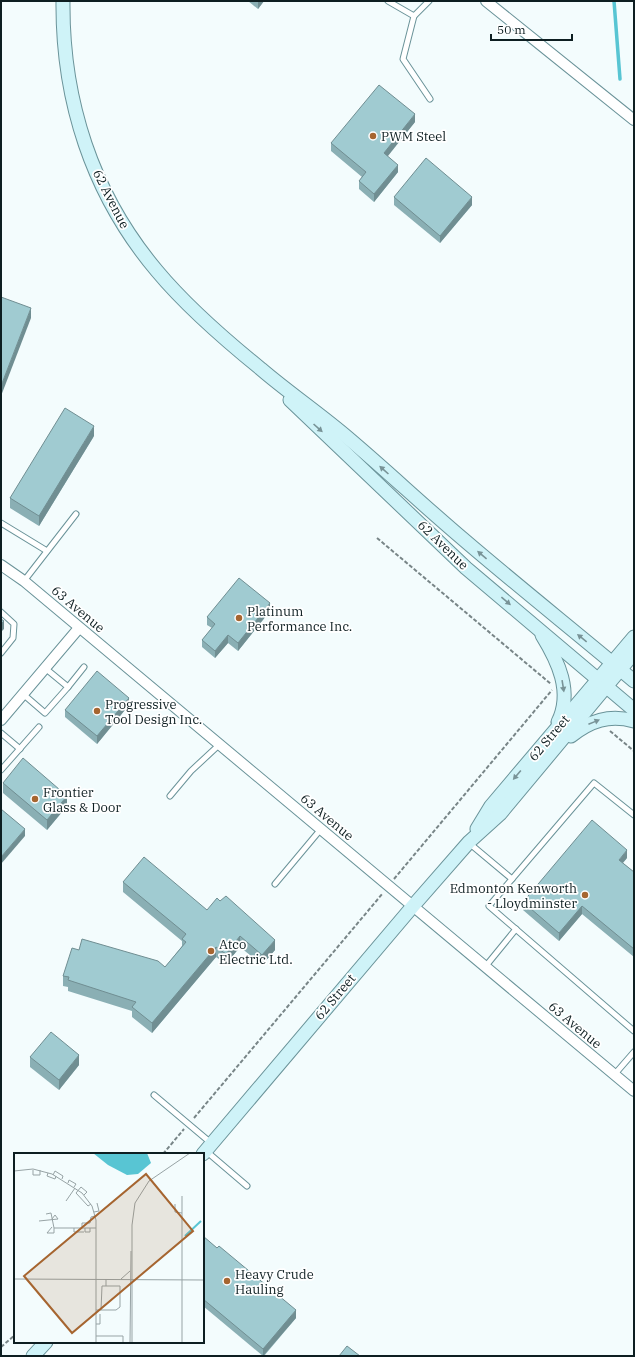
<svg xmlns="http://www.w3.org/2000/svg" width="635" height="1357" font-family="'IBM Plex Serif',serif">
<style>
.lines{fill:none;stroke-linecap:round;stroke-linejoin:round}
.stream{stroke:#58c5d3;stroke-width:3.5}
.lane-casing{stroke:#6a9399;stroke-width:7}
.street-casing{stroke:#6a9399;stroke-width:12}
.secondary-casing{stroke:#6a9399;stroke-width:15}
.path{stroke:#788587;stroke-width:2;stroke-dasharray:4 2;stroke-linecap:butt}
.lane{stroke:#fff;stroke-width:5}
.street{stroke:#fff;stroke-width:10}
.secondary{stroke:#cff3f8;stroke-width:13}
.wall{fill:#8aafb4}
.shaded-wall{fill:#708e92}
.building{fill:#a0cbd1;stroke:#708e92}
.oneway{fill:#789397}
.poi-dot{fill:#a66530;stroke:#fff;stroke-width:1.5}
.labels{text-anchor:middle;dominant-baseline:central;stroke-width:3.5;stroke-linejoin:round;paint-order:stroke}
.poi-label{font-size:13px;fill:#0d1e21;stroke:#fff;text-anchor:start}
.street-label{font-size:13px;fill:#0d1e21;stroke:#fff}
.inset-river{fill:none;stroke:#58c5d3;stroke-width:2}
.inset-road{fill:none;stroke:#97a3a5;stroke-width:1}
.view{fill:#a66530;fill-opacity:0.15;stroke:#a66530;stroke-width:2}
.inset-edge{fill:none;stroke:#0d1e21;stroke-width:2}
</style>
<rect width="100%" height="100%" fill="#f3fcfd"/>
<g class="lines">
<path class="stream" d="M614,1L620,79"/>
<defs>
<g id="lane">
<path d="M388,1L414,16L429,1"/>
<path d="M414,16L403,59L430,99"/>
<path d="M1,523L47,551"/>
<path d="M24,581L76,514"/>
<path d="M1,612L14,624L13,638L1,653"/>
<path d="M68,687L84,667"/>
<path d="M23,694L45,713L68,687L45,668"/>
<path d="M1,733L20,749"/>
<path d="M1,770L39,727"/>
<path d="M170,796L191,771L220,744"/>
<path d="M469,843L512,879L489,906L634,1031"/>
<path d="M512,879L594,783L634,815"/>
<path d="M275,884L321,829"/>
<path d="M485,967L516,929"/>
<path d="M614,1075L634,1052"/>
<path d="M154,1095L211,1143"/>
<path d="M206,1151L247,1186"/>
</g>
<g id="street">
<path d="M486,1L634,120"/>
<path d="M1,565L24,581L634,1091"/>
<path d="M1,720L79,628"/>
</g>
<g id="secondary">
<path d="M63,1C62,100 92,194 157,271C187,307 224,339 261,369C289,393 320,414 348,438C387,471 424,506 463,539C519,587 577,633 634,681"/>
<path d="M290,400L466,568L634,710"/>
<path d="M542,635C558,661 573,692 558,722"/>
<path d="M571,736C590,721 609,714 634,721"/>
<path d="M477,829L491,806L634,637"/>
<path d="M203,1154L413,906L469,842L500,814L634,653"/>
<path d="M33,1356L46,1342"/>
</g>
</defs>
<use href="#lane" class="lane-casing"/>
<use href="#street" class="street-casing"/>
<use href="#secondary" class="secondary-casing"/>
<g class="path">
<path d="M377,538L551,684"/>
<path d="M610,731L634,751"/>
<path d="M394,879L552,690"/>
<path d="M194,1118L383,893"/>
<path d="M163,1154L184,1129"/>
<path d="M1,1347L15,1335"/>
</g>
<use href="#lane" class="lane"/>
<use href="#street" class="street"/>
<use href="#secondary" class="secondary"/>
</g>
<g class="wall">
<path d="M248,1H264L258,9Z"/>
<path d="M415,122L387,156L398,172L374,202L359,189V181L362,177L331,151V143Z"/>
<path d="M394,197L472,205L440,243L394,205Z"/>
<path d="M94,436L39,526L10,508V498Z"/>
<path d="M270,611L238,651L228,643L215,658L202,647V640L212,628L207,625V617Z"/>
<path d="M129,705L97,744L65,717V710Z"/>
<path d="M3,783L67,806L47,830L3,793Z"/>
<path d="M627,858L623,863L634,872V957L582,914L559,941L523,910V902Z"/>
<path d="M123,882L207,910L275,950L262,965L240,947L226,964L216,957L152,1033L132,1017V1011L68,991V987L63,986V976L79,950L165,967L182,946V941L123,892Z"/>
<path d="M30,1057L79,1065L59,1090L30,1067Z"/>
<path d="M203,1236L296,1318L264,1356H263L203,1306Z"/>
</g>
<g class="shaded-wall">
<path d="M258,1H264L258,9Z"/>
<path d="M415,114V122L384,161V153Z"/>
<path d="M398,165V172L374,202V194Z"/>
<path d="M472,197V205L440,243V236Z"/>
<path d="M31,308V318L1,396V386Z"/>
<path d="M94,426V436L39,526V516Z"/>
<path d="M270,603V611L238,651V643Z"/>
<path d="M4,621V629L1,632V624Z"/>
<path d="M228,635V643L215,658V651Z"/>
<path d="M129,698V705L97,744V736Z"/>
<path d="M67,796V806L47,830V820Z"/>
<path d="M25,829V836L1,864V857Z"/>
<path d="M627,850V858L619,867V860Z"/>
<path d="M582,906V914L559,941V933Z"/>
<path d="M240,936V947L226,964V954Z"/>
<path d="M275,940V950L262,965V955Z"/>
<path d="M216,947V957L152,1033V1023Z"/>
<path d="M79,1055V1065L59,1090V1080Z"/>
<path d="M296,1310V1318L263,1356V1349Z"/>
</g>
<g class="building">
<path d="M379,85L415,114L384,153L398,165L374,194L359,181L366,172L331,143Z"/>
<path d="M426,158L472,197L440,236L394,197Z"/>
<path d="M1,297L31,308L1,386Z"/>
<path d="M65,408L94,426L39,516L10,498Z"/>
<path d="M239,578L270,603L238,643L228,635L215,651L202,640L215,624L207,617Z"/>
<path d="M1,619L4,621L1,624Z"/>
<path d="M97,671L129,698L97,736L65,710Z"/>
<path d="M23,758L67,796L47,820L3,783Z"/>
<path d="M1,809L25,829L1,857Z"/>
<path d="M592,820L627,850L619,860L634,872V949L582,906L559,933L523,902Z"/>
<path d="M144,857L207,910L217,898L220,901L226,896L275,940L262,955L240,936L226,954L216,947L152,1023L132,1007L136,1002L68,980L69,977L63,976L72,948L79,950L82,939L158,961L165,967L186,942L182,939L186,934L123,882Z"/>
<path d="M51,1032L79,1055L59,1080L30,1057Z"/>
<path d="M203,1236L217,1248L219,1246L296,1310L263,1349L203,1299Z"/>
<path d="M347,1346L360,1356H339Z"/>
</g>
<defs><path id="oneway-solid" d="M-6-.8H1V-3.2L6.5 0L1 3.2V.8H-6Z"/></defs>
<g class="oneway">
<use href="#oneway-solid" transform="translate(318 428) rotate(42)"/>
<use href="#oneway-solid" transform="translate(384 470) rotate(-138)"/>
<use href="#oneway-solid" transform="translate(482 555) rotate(-140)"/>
<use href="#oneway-solid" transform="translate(506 601) rotate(40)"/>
<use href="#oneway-solid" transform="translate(582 638) rotate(-141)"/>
<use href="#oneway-solid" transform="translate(563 686) rotate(81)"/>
<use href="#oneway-solid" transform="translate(594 722) rotate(-22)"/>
<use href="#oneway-solid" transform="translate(517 775) rotate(130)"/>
</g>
<g class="poi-dot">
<circle cx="373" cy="136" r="4"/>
<circle cx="239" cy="618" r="4"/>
<circle cx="97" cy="711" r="4"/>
<circle cx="35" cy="799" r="4"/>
<circle cx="585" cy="895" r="4"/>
<circle cx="211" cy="951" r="4"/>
<circle cx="227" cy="1281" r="4"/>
</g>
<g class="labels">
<g class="poi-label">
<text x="381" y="136">PWM Steel</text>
<text x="247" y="611">Platinum<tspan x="247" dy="15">Performance Inc.</tspan></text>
<text x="105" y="704">Progressive<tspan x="105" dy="15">Tool Design Inc.</tspan></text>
<text x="43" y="792">Frontier<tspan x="43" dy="15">Glass &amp; Door</tspan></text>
<text x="577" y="888" text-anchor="end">Edmonton Kenworth<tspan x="577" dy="15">- Lloydminster</tspan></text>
<text x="219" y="944">Atco<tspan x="219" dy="15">Electric Ltd.</tspan></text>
<text x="235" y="1274">Heavy Crude<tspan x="235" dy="15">Hauling</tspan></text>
</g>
<g class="street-label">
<text transform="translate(111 199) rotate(63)">62 Avenue</text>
<text transform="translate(443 545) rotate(44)">62 Avenue</text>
<text transform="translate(78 609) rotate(40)">63 Avenue</text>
<text transform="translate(549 738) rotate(-50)">62 Street</text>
<text transform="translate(327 817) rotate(40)">63 Avenue</text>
<text transform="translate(335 997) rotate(-50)">62 Street</text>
<text transform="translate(575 1025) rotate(40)">63 Avenue</text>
</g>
</g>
<g transform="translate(14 1153)">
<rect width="190" height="190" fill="#f3fcfd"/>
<path d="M79,0H133L137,10L124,21L113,22L94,12Z" fill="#58c5d3"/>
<path class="inset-river" d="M171,83L187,68"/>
<path class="inset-road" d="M19,17V22H26V17M0,18L19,16L38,21L68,40L78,53L82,67V190M34,20L33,23L41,26L42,23M39,22L41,18L49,23L48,26M54,30L55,27L62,31L60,34M70,42L73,39L67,34L62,40L74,53L77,51M52,48L61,35M161,51V59L168,60M80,59L85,58L83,50M32,61L37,60L40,75H82M25,68L44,66L41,62L38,66M38,74L33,80H40V75M60,75V79H70M68,75V70H76L77,64L81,63M71,75V79H76V75M0,126L190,127M107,126L116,118M82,157H87L88,133H92V126M87,157H102L106,154V133H92M82,171H86V161M82,183H109V190M116,190L117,98M118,190V72L121,50L135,28L176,0M168,190V43"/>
<path class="view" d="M132,21L179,78L58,180L10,123Z"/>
<rect width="190" height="190" class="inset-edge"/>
</g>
<rect width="635" height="1357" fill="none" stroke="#0d1e21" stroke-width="4"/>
<path d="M491 34v6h81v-6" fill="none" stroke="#0d1e21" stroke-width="2"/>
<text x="497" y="34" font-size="12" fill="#0d1e21" stroke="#ffffff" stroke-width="3" paint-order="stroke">50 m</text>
</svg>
